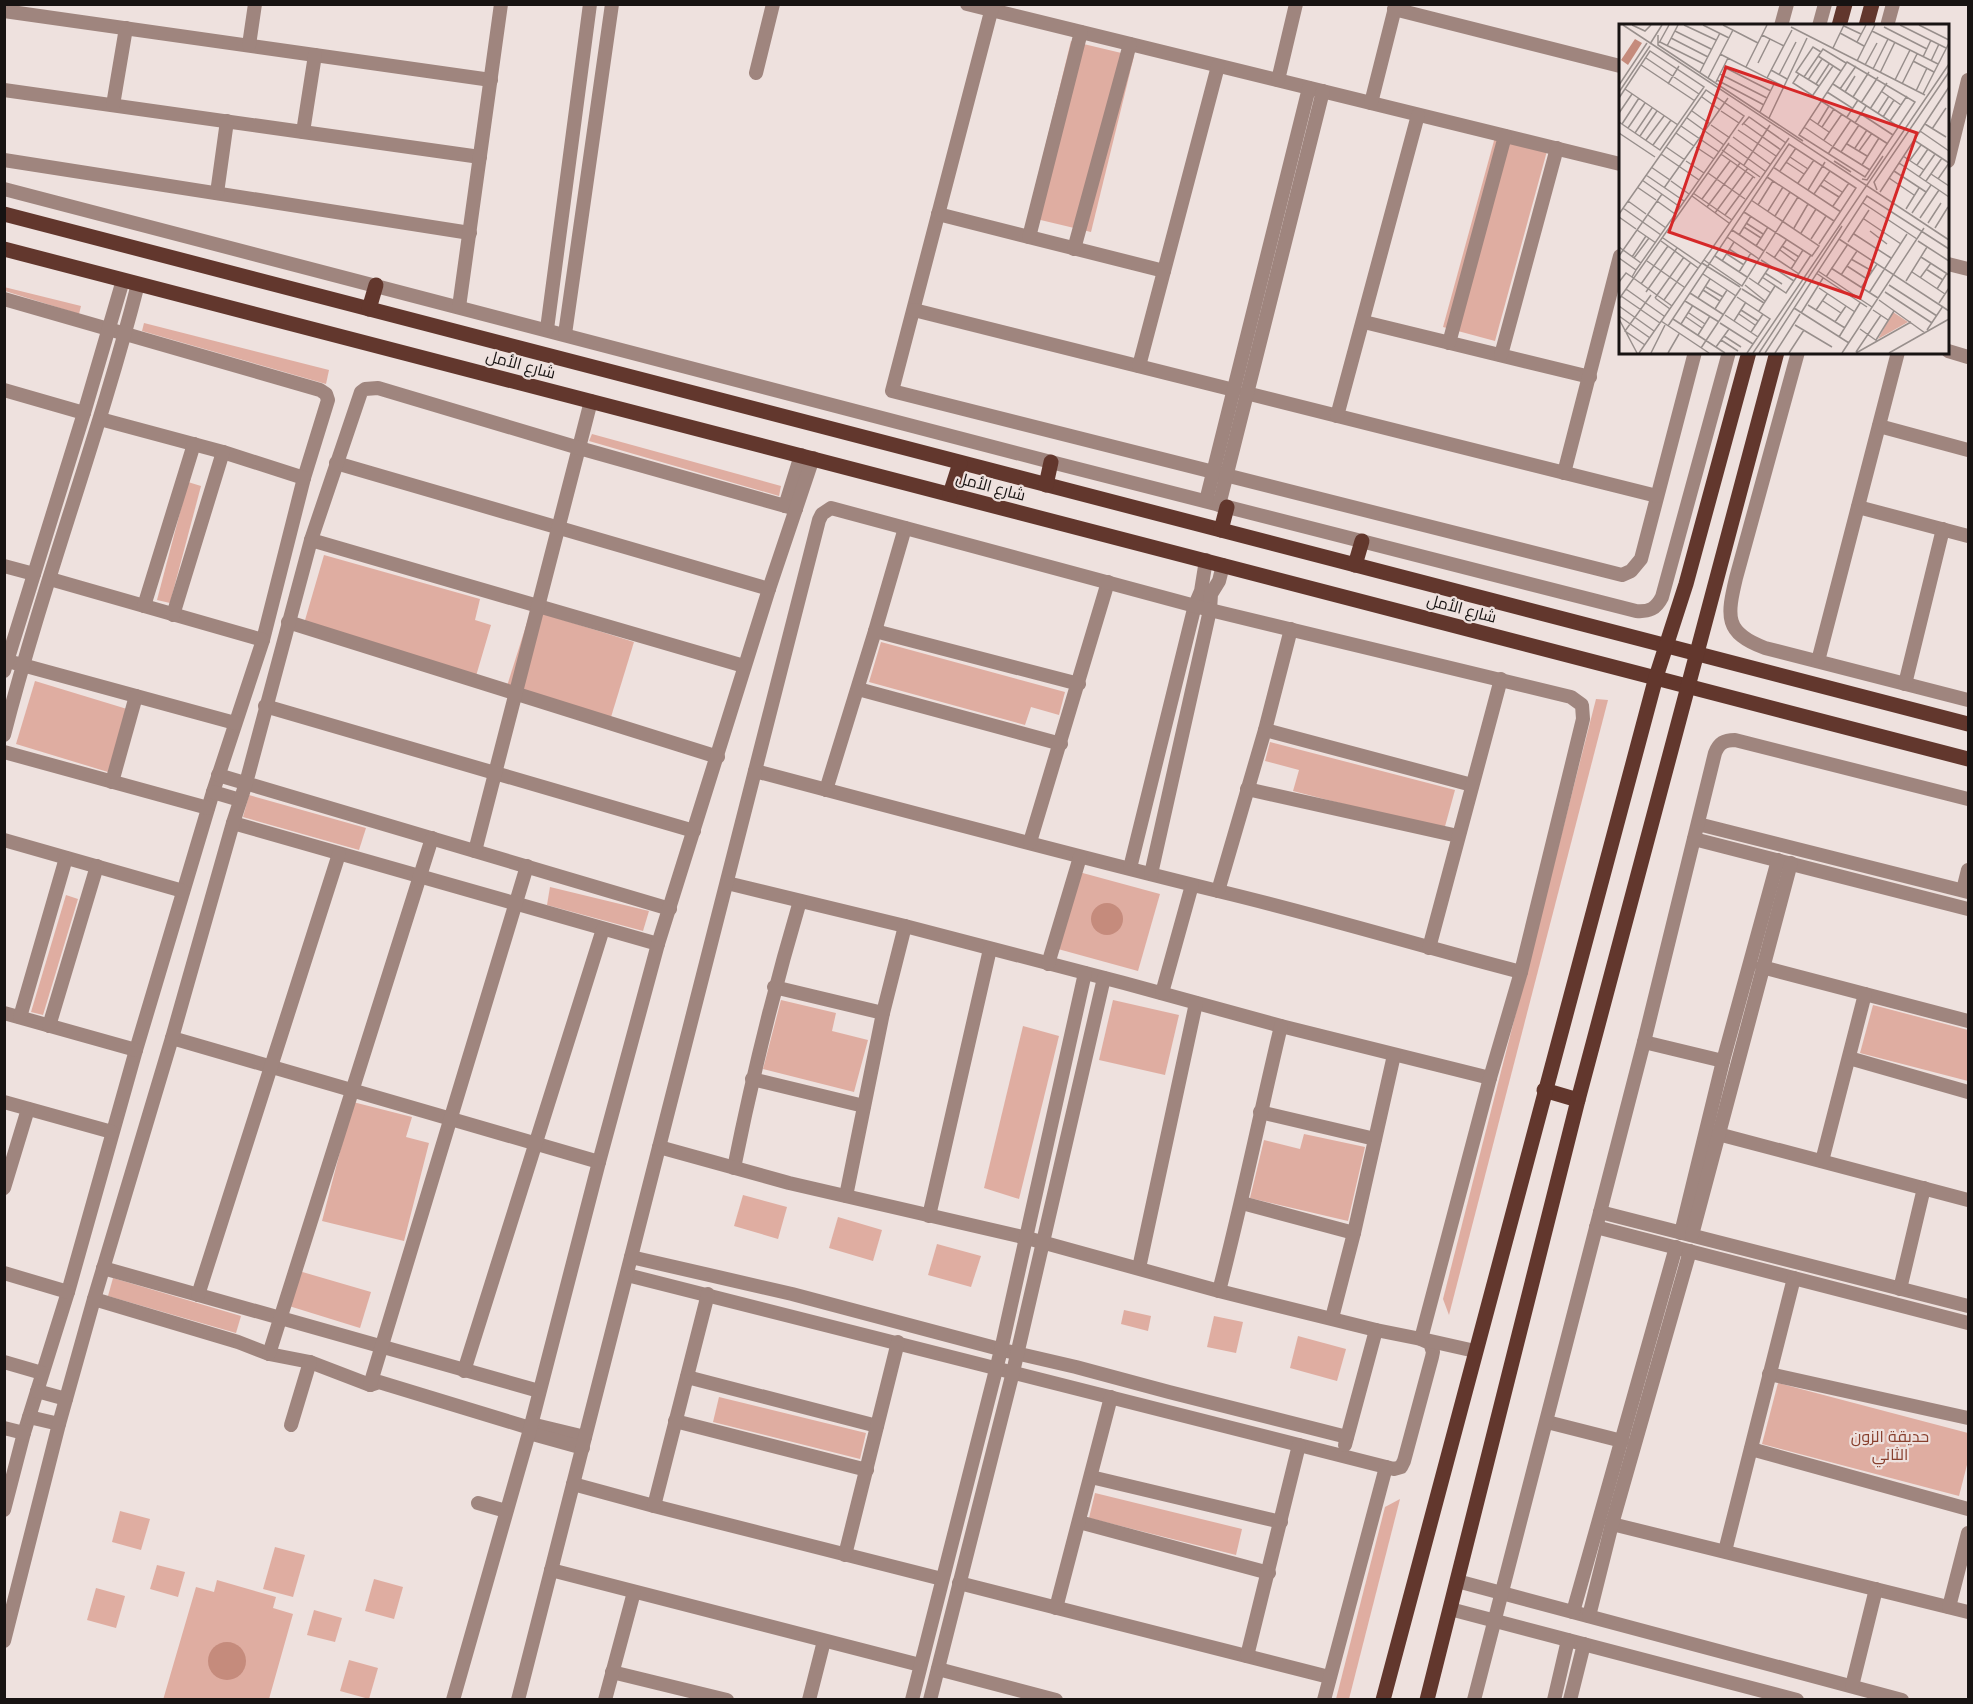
<svg xmlns="http://www.w3.org/2000/svg" width="1973" height="1704" font-family="'PT Sans',Cairo,sans-serif">
<style>
.green{fill:#dfada1}
.water{fill:#c58b7c}
.lines{fill:none;stroke-linecap:round;stroke-linejoin:round}
.minor{stroke:#9f857e;stroke-width:14}
.major{stroke:#62372d;stroke-width:15}
.labels{text-anchor:middle;dominant-baseline:central;stroke-width:4.5;stroke-linejoin:round;paint-order:stroke}
.street-label{font-size:16px;fill:#171312;stroke:#eee1de}
.park-label{font-size:16px;fill:#883f2d;stroke:#eee1de}
.inset-road{fill:none;stroke:#988f8c;stroke-width:1.5}
.view{fill:#d62828;fill-opacity:0.15;stroke:#d62828;stroke-width:3}
.inset-edge{fill:none;stroke:#171312;stroke-width:3}
</style>
<rect width="100%" height="100%" fill="#eee1de"/>
<g class="green">
<path d="M1071,41L1134,56L1091,232L1028,217Z"/>
<path d="M1495,137L1547,151L1495,341L1443,327Z"/>
<path d="M4,287L81,306L79,314L5,291Z"/>
<path d="M144,323L329,370L326,384L142,331Z"/>
<path d="M592,434L781,486L779,496L589,441Z"/>
<path d="M188,482L201,486L170,603L157,600Z"/>
<path d="M324,555L480,599L475,620L491,625L476,676L303,627Z"/>
<path d="M531,610L634,642L611,717L507,686Z"/>
<path d="M881,642L1065,692L1059,715L1031,707L1025,725L869,682Z"/>
<path d="M35,681L127,709L108,772L16,744Z"/>
<path d="M1596,699L1608,700L1449,1315L1443,1299Z"/>
<path d="M1270,742L1455,790L1444,830L1293,791L1299,770L1265,761Z"/>
<path d="M249,795L366,828L359,850L243,817Z"/>
<path d="M1079,872L1160,894L1138,971L1058,949Z"/>
<path d="M550,887L649,911L643,931L547,905Z"/>
<path d="M66,895L78,899L43,1015L31,1012Z"/>
<path d="M781,1000L836,1013L832,1031L868,1040L854,1092L763,1069Z"/>
<path d="M1113,1000L1179,1015L1165,1075L1099,1060Z"/>
<path d="M1873,1005L1968,1030V1081L1860,1053Z"/>
<path d="M1023,1026L1059,1036L1019,1199L984,1188Z"/>
<path d="M353,1102L412,1117L406,1137L429,1143L404,1241L322,1221Z"/>
<path d="M1304,1134L1365,1147L1348,1221L1250,1198L1264,1140L1300,1149Z"/>
<path d="M743,1195L787,1207L778,1239L734,1226Z"/>
<path d="M838,1217L882,1230L873,1261L829,1248Z"/>
<path d="M937,1244L981,1256L971,1287L928,1275Z"/>
<path d="M299,1271L371,1292L360,1328L289,1306Z"/>
<path d="M113,1278L241,1316L236,1333L108,1296Z"/>
<path d="M1124,1310L1151,1316L1148,1331L1121,1324Z"/>
<path d="M1214,1316L1243,1322L1236,1353L1207,1347Z"/>
<path d="M1298,1336L1346,1349L1337,1381L1290,1368Z"/>
<path d="M1778,1383L1968,1433V1461L1959,1496L1762,1444Z"/>
<path d="M719,1397L866,1433L860,1459L713,1422Z"/>
<path d="M1095,1493L1242,1529L1236,1555L1089,1518Z"/>
<path d="M1400,1499L1349,1699H1336L1385,1507Z"/>
<path d="M120,1511L150,1519L141,1550L112,1542Z"/>
<path d="M275,1547L305,1555L293,1597L263,1589Z"/>
<path d="M157,1565L185,1572L178,1597L150,1589Z"/>
<path d="M374,1579L403,1587L394,1619L365,1611Z"/>
<path d="M217,1580L276,1597L273,1608L293,1614L269,1699L163,1700L196,1587L214,1592Z"/>
<path d="M96,1588L125,1596L116,1628L87,1620Z"/>
<path d="M314,1610L342,1618L335,1642L307,1635Z"/>
<path d="M349,1660L378,1668L369,1699L340,1691Z"/>
</g>
<g class="water">
<circle cx="1107" cy="919" r="16"/>
<circle cx="227" cy="1661" r="19"/>
</g>
<g class="lines">
<g class="minor">
<path d="M967,4L1620,164"/>
<path d="M993,4L892,391L1622,575L1631,571L1641,559L1695,352"/>
<path d="M1394,9L1620,66"/>
<path d="M4,11L491,80"/>
<path d="M1781,26L1787,4"/>
<path d="M1819,26L1825,4"/>
<path d="M1887,26L1893,4"/>
<path d="M249,45L255,4"/>
<path d="M756,73L773,4"/>
<path d="M1278,80L1296,4"/>
<path d="M4,90L480,157"/>
<path d="M1371,103L1396,4"/>
<path d="M113,105L126,28"/>
<path d="M303,132L315,55"/>
<path d="M4,160L470,233"/>
<path d="M1948,161L1968,80"/>
<path d="M4,189L1051,462L1636,611C1649,612 1656,609 1662,597L1729,352"/>
<path d="M217,193L227,121"/>
<path d="M938,214L1164,271"/>
<path d="M1029,237L1081,32"/>
<path d="M1074,249L1130,44"/>
<path d="M1948,264L1968,269"/>
<path d="M4,299L320,390L326,394L328,400L304,478L263,640L213,792L136,1050L68,1292L24,1433L4,1510"/>
<path d="M459,307L501,4"/>
<path d="M914,310L1234,390"/>
<path d="M1364,322L1590,377"/>
<path d="M547,329L590,4"/>
<path d="M565,334L612,4"/>
<path d="M1449,343L1505,136"/>
<path d="M1948,351L1968,357"/>
<path d="M1798,352L1736,578C1727,616 1724,633 1765,648L1968,700"/>
<path d="M1501,355L1557,148"/>
<path d="M1139,366L1218,66"/>
<path d="M4,390L84,413"/>
<path d="M1246,393L1657,496"/>
<path d="M1337,416L1418,115"/>
<path d="M100,419L223,452L304,478"/>
<path d="M1879,426L1968,450"/>
<path d="M336,463L769,589"/>
<path d="M1564,473L1620,256"/>
<path d="M1206,501L1309,88"/>
<path d="M1219,505L1323,91"/>
<path d="M785,506L801,455"/>
<path d="M1858,507L1968,536"/>
<path d="M311,540L744,666"/>
<path d="M4,566L34,574"/>
<path d="M50,579L263,640"/>
<path d="M144,606L194,444"/>
<path d="M173,615L223,452"/>
<path d="M288,622L718,757"/>
<path d="M875,631L1079,684"/>
<path d="M1818,661L1898,352"/>
<path d="M15,663L235,723"/>
<path d="M4,671L84,413L123,280"/>
<path d="M1905,684L1943,529"/>
<path d="M858,689L1061,744"/>
<path d="M265,706L694,831"/>
<path d="M1265,730L1472,785"/>
<path d="M4,735C43,583 99,436 138,284"/>
<path d="M4,752L208,808"/>
<path d="M755,771C909,812 1063,853 1218,891C1319,915 1420,946 1521,972"/>
<path d="M218,775L670,909"/>
<path d="M112,782L136,696"/>
<path d="M1247,789L1458,836"/>
<path d="M826,790L875,631L905,528"/>
<path d="M213,792L240,800"/>
<path d="M233,823L658,944"/>
<path d="M1698,824L1968,892"/>
<path d="M1694,839L1968,909"/>
<path d="M4,840L183,891"/>
<path d="M1030,842L1108,582"/>
<path d="M475,851L591,401"/>
<path d="M1130,868L1195,605L1201,591L1206,560"/>
<path d="M1151,874L1210,610L1211,594L1219,581L1223,565"/>
<path d="M727,883L905,926L1124,983L1281,1026L1490,1078"/>
<path d="M1963,890L1968,870"/>
<path d="M1218,891L1265,730L1291,629"/>
<path d="M1429,948L1501,679"/>
<path d="M1048,964L1080,857"/>
<path d="M1762,967L1968,1021"/>
<path d="M774,987L883,1013"/>
<path d="M1162,993L1192,885"/>
<path d="M4,1013L136,1050"/>
<path d="M20,1017L66,858"/>
<path d="M49,1026L97,866"/>
<path d="M172,1038L599,1162"/>
<path d="M1644,1042L1723,1061"/>
<path d="M1849,1058L1968,1092"/>
<path d="M752,1079L864,1106"/>
<path d="M4,1102L112,1132"/>
<path d="M1260,1112L1375,1139"/>
<path d="M1718,1134L1968,1200"/>
<path d="M1822,1161L1865,994"/>
<path d="M734,1168C752,1078 774,989 800,901"/>
<path d="M4,1188L28,1109"/>
<path d="M846,1196L883,1013L905,926"/>
<path d="M1242,1203L1354,1233"/>
<path d="M1600,1212L1968,1306"/>
<path d="M929,1216L990,949"/>
<path d="M1596,1227L1968,1323"/>
<path d="M1681,1233L1723,1061L1778,860"/>
<path d="M1692,1235L1791,863"/>
<path d="M631,1257L792,1294L1007,1351L1076,1367L1169,1392L1347,1437"/>
<path d="M103,1268L539,1391"/>
<path d="M1139,1268L1196,1003"/>
<path d="M4,1273L68,1292"/>
<path d="M627,1275L1394,1469L1401,1467L1404,1461L1432,1357L1433,1352L1430,1343L1421,1339L1376,1330L1219,1291L1027,1238L789,1183L659,1147"/>
<path d="M1900,1289L1924,1188"/>
<path d="M1219,1291C1242,1203 1260,1114 1281,1026"/>
<path d="M198,1295L339,854"/>
<path d="M94,1299L238,1342L269,1354L310,1362L370,1385L379,1382L530,1428"/>
<path d="M1332,1318L1354,1233L1394,1055"/>
<path d="M1426,1340L1475,1351"/>
<path d="M269,1354L432,838"/>
<path d="M4,1362L42,1373"/>
<path d="M464,1371L603,929"/>
<path d="M1769,1374L1968,1418"/>
<path d="M687,1377L877,1426"/>
<path d="M370,1385L527,866"/>
<path d="M37,1391L66,1399"/>
<path d="M29,1417L59,1424"/>
<path d="M675,1421L867,1470"/>
<path d="M1547,1422L1622,1441"/>
<path d="M531,1424L585,1437"/>
<path d="M291,1425L310,1362"/>
<path d="M4,1428L24,1433"/>
<path d="M529,1433L583,1448"/>
<path d="M1345,1445L1376,1330"/>
<path d="M1751,1449L1968,1509"/>
<path d="M1091,1477L1281,1522"/>
<path d="M573,1484L654,1506L942,1579"/>
<path d="M478,1503L506,1511"/>
<path d="M654,1506L708,1294"/>
<path d="M1079,1522L1269,1573"/>
<path d="M1612,1524L1968,1612"/>
<path d="M1725,1551L1794,1278"/>
<path d="M845,1555L898,1342"/>
<path d="M551,1570L920,1665"/>
<path d="M1457,1581L1902,1700"/>
<path d="M959,1583L1329,1677"/>
<path d="M1949,1607L1968,1533"/>
<path d="M1056,1608L1111,1397"/>
<path d="M1450,1609L1797,1700"/>
<path d="M1573,1612L1676,1247"/>
<path d="M1589,1616L1612,1524L1690,1251"/>
<path d="M4,1641L59,1424L94,1299L172,1038L233,823L246,783L311,540L361,392L365,389L378,388L579,448L796,509"/>
<path d="M1247,1656L1299,1445"/>
<path d="M938,1669L1056,1700"/>
<path d="M612,1672L727,1700"/>
<path d="M1852,1686L1876,1589"/>
<path d="M453,1700L529,1433L599,1162L658,944L769,589L813,458"/>
<path d="M518,1700L819,520L822,514L831,508L1210,610L1571,697L1582,705L1583,719L1521,972L1490,1078L1421,1339"/>
<path d="M605,1700L634,1592"/>
<path d="M809,1700L824,1641"/>
<path d="M912,1700L1001,1350L1085,973"/>
<path d="M930,1700L1013,1372L1104,978"/>
<path d="M1324,1700L1386,1467"/>
<path d="M1474,1700L1644,1042L1715,753C1719,743 1724,740 1735,740L1968,799"/>
<path d="M1554,1700L1568,1640"/>
<path d="M1570,1700L1584,1644"/>
</g>
<g class="major">
<path d="M1839,26L1845,4"/>
<path d="M1866,26L1872,4"/>
<path d="M4,214L1968,724"/>
<path d="M4,249L1968,759"/>
<path d="M369,309L376,285"/>
<path d="M1046,485L1051,462"/>
<path d="M950,494L960,463"/>
<path d="M1221,530L1227,507"/>
<path d="M1355,565L1362,541"/>
<path d="M1544,1090L1578,1100"/>
<path d="M1383,1700L1656,677L1686,584L1749,352"/>
<path d="M1427,1700L1578,1100L1777,352"/>
</g>
</g>
<g class="labels">
<g class="street-label">
<text transform="translate(521 364) rotate(15)">شارع الأمل</text>
<text transform="translate(991 486) rotate(15)">شارع الأمل</text>
<text transform="translate(1462 608) rotate(15)">شارع الأمل</text>
</g>
<g class="park-label">
<text x="1890" y="1436">حديقة الزون<tspan x="1890" dy="18">الثاني</tspan></text>
</g>
</g>
<g transform="translate(1619 24)">
<rect width="330" height="330" fill="#eee1de"/>
<path d="M274,288L289,298L259,315Z" fill="#dfada1"/>
<path d="M16,15L23,19L9,41L2,36Z" fill="#c58b7c"/>
<path class="inset-road" d="M4,1L330,216M13,1L26,7L32,1M65,1L97,16M84,1L110,14M104,1L139,19M281,1L327,24M300,1L330,16M225,2L242,10M172,3L306,71M265,3L308,25M56,7L92,25M253,7L319,40M221,9L245,22M39,11V21L184,117M143,11L165,22M52,14L89,33M41,18L85,40M238,18L247,1M40,19L50,1M31,20L43,1M48,22L59,1M214,24L225,1M101,30L164,62M199,32L222,47M304,33L312,16M27,34L80,70M238,37L256,1M294,37L315,48M312,37L320,20M228,38L296,78L246,153L180,111ZM139,39L151,15M22,41L76,77M246,41L258,19M105,43L152,67M127,43L148,1M254,45L269,15M152,46L168,55M81,48L101,9M261,49L276,18M101,50L148,74M180,50L174,59L269,120M160,51L177,18M185,53L204,25L227,39M89,54L114,6M148,54L173,6M98,56L145,81M189,56L203,35M276,56L291,26M97,58L109,34M49,60L60,42M197,60L210,40M214,60L280,103M283,60L298,30M0,61L28,19M200,62L177,48L194,23L202,28M6,65L59,101M221,65L237,42M262,67L282,81M297,67L308,44M0,68L31,22M208,68L233,84M226,68L236,52M304,70L330,19M194,71L214,42M83,73L101,86M234,73L250,48M0,74L31,27L85,63L41,126L0,98M242,79L259,53M251,85L268,59M73,87L91,100M102,87L120,99M141,88L156,58M0,89L13,70M259,89L270,72M242,90L274,111M228,93L239,76M264,93L275,76M68,94L105,121M150,94L188,14M191,95L210,108M271,97L288,72M124,99L162,126M236,99L247,82M3,100L20,74M199,100L210,82M306,100L327,113M92,101L111,114M123,101L130,93L167,119M62,102L100,128M185,103L213,122M203,103L215,85M9,104L26,79M313,105L327,84M119,106L157,132M301,107L330,127M0,109L36,133M16,109L33,84M57,109L75,122M21,112L38,87M114,113L151,140M27,116L45,92M205,116L223,90M295,116L330,139M109,120L146,147M228,120L248,132M34,121L52,96M47,123L66,136M77,123L95,135M214,123L251,146M236,124L248,106M103,126L141,153M240,127L253,109M222,128L240,101M42,130L80,156M102,130L136,154M209,130L232,96M284,132L305,146M171,133L189,145M291,136L302,121M67,137L85,149M215,137L232,148M167,138L185,150M280,139L330,173M125,141L151,101M243,141L260,114M298,141L309,125M32,143L51,156M154,143L222,188M161,147L177,124M275,147L307,168M89,149L126,175M312,150L330,162M27,151L65,177M148,153L215,197M300,153L316,130M270,154L295,171M243,155L248,156L264,132M319,155L330,139M23,156L61,183M205,156L223,168M52,157L70,170M307,157L323,134M179,159L195,136M201,161L220,173M18,163L37,176M45,164L109,74M189,166L206,138M258,166L255,158L330,48M261,168L330,63M74,169L113,196M195,170L211,147M73,172L110,199M83,175L111,137M9,177L27,190M38,177L56,190M244,179L298,215M139,181L154,157M214,182L230,159M88,183L121,139M4,184L42,211M287,185L300,164M149,187L164,163M125,188L193,232L200,222L132,176M96,189L129,144M293,189L312,161M0,190L87,66L125,92L17,246L0,234M29,191L47,204M106,191L134,153M156,192L171,168M0,193L17,205M301,194L320,166M245,195L282,220M127,199L144,210M309,199L322,179M125,203L142,214M175,204L189,180M316,204L329,183M18,206L37,219M113,206L145,227M251,207L268,220M182,209L197,185M235,210L272,234M120,211L132,192M108,213L140,235M44,214L82,240M192,215L207,192M220,215L330,287M42,217L79,244M299,217L330,237M229,218L250,186M137,222L149,203M163,222L180,233M0,223L22,239M110,225L127,236M161,226L177,238M147,228L180,250M108,230L125,241M0,232L43,170M96,232L128,253M13,233L27,212M302,233L330,251M15,234L30,214M155,234L168,215M232,235L253,247M85,236L123,262L179,173M142,236L175,257M28,237L65,263M103,237L115,218M83,239L121,263M228,242L248,255M212,244L259,274M172,245L184,226M307,245L324,256M199,247L253,283M120,248L132,229M293,248L326,270M146,249L163,260M197,249L248,283M84,250L117,272M222,251L238,227M13,253L53,282M143,253L167,269L192,231M207,253L229,220M130,254L152,269M301,254L312,239M287,257L308,223M0,258L7,249L13,253L17,246M22,260L49,222M139,260L151,242M126,261L146,277M270,261L318,292M87,263L104,273M200,264L236,288M242,264L258,240M7,265L45,292M123,265L145,279M318,265L328,249M84,266L101,277M27,268L58,224M266,268L313,299M71,269L105,291M250,269L288,210M2,272L41,299M118,273L151,295L128,329M36,274L65,233M36,274L51,285M79,274L91,255M0,275L110,119M45,276L72,238M260,276L306,309M66,277L100,298M204,277L222,289M320,279L330,264M189,281L226,304M0,282L35,307M175,284L230,319M96,285L108,266M122,286L139,297M197,286L208,270M254,286L269,296M140,287L156,262M70,289L86,300M182,289L204,254M120,290L136,301M106,291L139,313M0,292L31,314M67,293L83,304M0,295L18,329M54,295L106,329M42,297L90,329M115,297L127,278M216,298L227,282M101,299L134,320M62,300L74,281M176,301L213,323M49,302L170,120L237,164L200,220M241,305L258,317M308,306L324,282M132,308L144,290M79,311L91,292M105,312L122,323M220,313L241,279M102,316L119,327M257,316L275,287M26,321L6,307L32,271M97,323L110,305M82,324L122,264M237,328L262,291M20,329L170,114M32,329L46,301M49,329L60,310M134,329L330,40M140,329L223,202M146,329L248,172L330,225M156,329L181,290M170,329L185,306M223,329L305,204M237,329L292,298M270,329L330,295"/>
<path class="view" d="M107,43L298,109L241,274L50,208Z"/>
<rect width="330" height="330" class="inset-edge"/>
</g>
<rect width="1973" height="1704" fill="none" stroke="#171312" stroke-width="12"/>
</svg>
